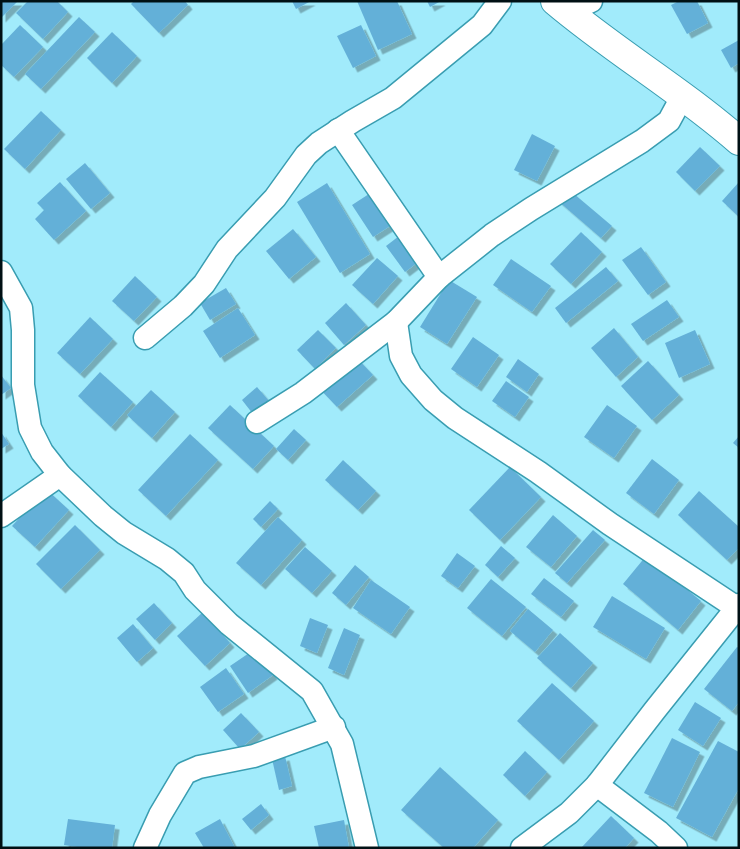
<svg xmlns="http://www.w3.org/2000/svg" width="740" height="849" font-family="'Titillium Web',sans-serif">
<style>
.building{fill:#64b0d8;filter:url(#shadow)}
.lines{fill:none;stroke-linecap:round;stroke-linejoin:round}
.minor-casing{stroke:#399db1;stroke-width:25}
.tertiary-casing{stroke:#399db1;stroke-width:30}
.minor{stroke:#fff;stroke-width:22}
.tertiary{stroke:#fff;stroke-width:28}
</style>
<defs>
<filter id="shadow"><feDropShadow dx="4.5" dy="4.5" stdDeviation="0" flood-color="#0004"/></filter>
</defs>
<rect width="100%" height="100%" fill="#a1ebfb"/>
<g class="building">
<path d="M1,1H18L1,18Z"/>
<path d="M28,1H57L68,12L43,39L16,13Z"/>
<path d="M134,1H185L188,5L159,33L131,4Z"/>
<path d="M292,1H311L296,9Z"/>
<path d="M357,1H397L412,34L378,50Z"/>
<path d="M427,1H441L430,7Z"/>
<path d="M679,1H697L708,23L687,34L671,5Z"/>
<path d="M79,17L95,32L41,89L25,74Z"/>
<path d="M20,25L43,47L14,77L1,65V45Z"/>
<path d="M361,25L376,56L353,68L337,36Z"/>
<path d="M112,32L137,56L112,83L87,58Z"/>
<path d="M739,40V63L731,68L721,50Z"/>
<path d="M41,111L61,130L25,169L4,149Z"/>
<path d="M532,134L555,146L537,181L514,170Z"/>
<path d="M700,147L720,166L695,191L676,172Z"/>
<path d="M85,163L110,193L91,209L66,179Z"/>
<path d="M60,182L86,211L54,240L35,219L44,210L37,203Z"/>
<path d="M739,182V217L722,201Z"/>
<path d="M327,183L370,254L340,273L297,202Z"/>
<path d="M567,188L612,226L601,238L557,200Z"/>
<path d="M372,192L393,224L373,237L352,205Z"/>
<path d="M293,229L316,257L289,279L266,251Z"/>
<path d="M581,232L602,252L571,284L550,264Z"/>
<path d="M403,233L422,259L405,272L386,246Z"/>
<path d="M641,247L666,282L648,295L622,260Z"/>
<path d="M377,258L398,276L373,304L352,285Z"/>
<path d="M511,259L551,286L532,312L493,285Z"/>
<path d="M606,267L618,281L566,323L555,308Z"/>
<path d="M135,276L157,297L134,321L112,301Z"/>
<path d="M449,280L477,297L447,344L420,327Z"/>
<path d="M226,288L236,304L210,320L200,303Z"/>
<path d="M667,300L679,317L643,341L631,324Z"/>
<path d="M346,303L366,325L344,345L325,323Z"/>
<path d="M238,308L255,335L220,358L203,331Z"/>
<path d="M90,317L113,339L80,374L57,353Z"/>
<path d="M614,328L638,357L616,377L591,348Z"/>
<path d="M318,330L336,348L315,369L297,350Z"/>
<path d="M695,330L710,364L679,378L665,343Z"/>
<path d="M473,337L499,355L477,387L451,369Z"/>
<path d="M355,356L373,375L337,407L319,388Z"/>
<path d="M518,359L539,374L527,392L506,377Z"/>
<path d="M648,361L679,395L652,420L621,386Z"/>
<path d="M100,372L133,402L111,427L78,396Z"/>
<path d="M1,375L11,388L1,395Z"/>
<path d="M506,381L529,397L515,417L492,401Z"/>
<path d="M257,387L269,401L253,414L242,400Z"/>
<path d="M151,390L175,412L152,438L127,415Z"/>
<path d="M230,405L274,446L253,469L208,428Z"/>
<path d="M607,405L637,426L614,458L584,437Z"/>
<path d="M294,429L306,440L288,460L276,449Z"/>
<path d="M1,432L9,444L1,449Z"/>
<path d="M190,434L218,460L166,516L138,490Z"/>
<path d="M739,436V448L733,443Z"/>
<path d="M652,459L679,480L654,514L626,493Z"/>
<path d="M343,460L376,491L358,510L325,480Z"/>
<path d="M510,467L541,497L500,540L469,510Z"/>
<path d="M46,489L69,510L35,547L12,526Z"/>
<path d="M699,491L739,527V548L727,560L678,515Z"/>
<path d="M270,501L278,509L261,527L253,519Z"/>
<path d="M553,515L577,536L551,567L526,547Z"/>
<path d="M278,517L302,540L261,585L236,563Z"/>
<path d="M75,525L100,550L61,589L36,564Z"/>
<path d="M593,530L605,540L567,583L555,573Z"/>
<path d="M501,546L515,558L498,577L485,565Z"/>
<path d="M305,547L332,571L312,593L285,569Z"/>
<path d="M457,553L475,566L458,588L441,576Z"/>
<path d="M646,556L701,601L678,630L623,584Z"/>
<path d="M355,565L369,577L346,605L332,593Z"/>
<path d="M544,578L574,601L561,617L531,594Z"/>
<path d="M491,579L526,607L502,636L467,608Z"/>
<path d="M371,580L410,607L391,634L353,608Z"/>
<path d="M612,596L665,628L646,659L593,627Z"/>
<path d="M154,603L172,623L155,640L136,619Z"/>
<path d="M528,609L553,630L535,652L510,631Z"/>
<path d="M203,612L230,643L205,666L177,636Z"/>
<path d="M310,618L328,625L317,653L300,646Z"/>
<path d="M133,624L153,648L137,662L117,638Z"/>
<path d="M344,628L360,635L344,675L328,668Z"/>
<path d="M560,633L593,663L571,688L537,658Z"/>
<path d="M737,647L739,648V702L732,711L704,689Z"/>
<path d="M255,649L273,675L248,693L230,666Z"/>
<path d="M226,668L244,694L218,712L200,687Z"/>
<path d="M552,683L594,721L559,760L517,721Z"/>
<path d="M695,702L721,718L703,746L678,730Z"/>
<path d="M241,713L259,732L240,749L223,730Z"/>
<path d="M672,738L700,752L673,807L644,793Z"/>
<path d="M718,741L739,752V788L712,837L676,818Z"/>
<path d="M525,751L547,772L525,796L503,775Z"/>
<path d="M285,756L292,786L279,790L272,759Z"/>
<path d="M440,767L498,820L473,848H444L401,810Z"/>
<path d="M261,804L269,815L251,830L242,819Z"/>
<path d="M611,816L634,838L625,848H581Z"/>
<path d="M68,819L115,825L112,848H84L64,845Z"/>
<path d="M220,819L235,848H204L195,833Z"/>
<path d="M344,820L349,848H319L314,826Z"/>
</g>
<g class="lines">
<defs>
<g id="minor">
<path d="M568,12L591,1"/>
<path d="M338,130L439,277"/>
<path d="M1,272L21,308L23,330V385L30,428L42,452L60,475L103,516L124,533L167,559L184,573L195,590L229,624L312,691L342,744L367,848"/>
<path d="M396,322L401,356L411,375L433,400L455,418L538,472L610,524L737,608"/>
<path d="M145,338L183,306L204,284L227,249L275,198L306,155L319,143L353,121L393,98L482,25L500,1"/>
<path d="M257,422L303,393L396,322L439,277L492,235L531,209L642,141L669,121L682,97"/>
<path d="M1,516L60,475"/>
<path d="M597,785L659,832L676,848"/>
<path d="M145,848L160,815L185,773L199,767L254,756L334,727"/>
<path d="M522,848L569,813L597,785L655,710L739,605"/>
</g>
<path id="tertiary" d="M555,1C614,51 681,90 739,141"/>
</defs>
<use href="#minor" class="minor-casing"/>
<use href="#tertiary" class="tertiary-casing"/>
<use href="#minor" class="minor"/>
<use href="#tertiary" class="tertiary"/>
</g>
<rect width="740" height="849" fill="none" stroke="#001014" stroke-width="5"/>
</svg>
